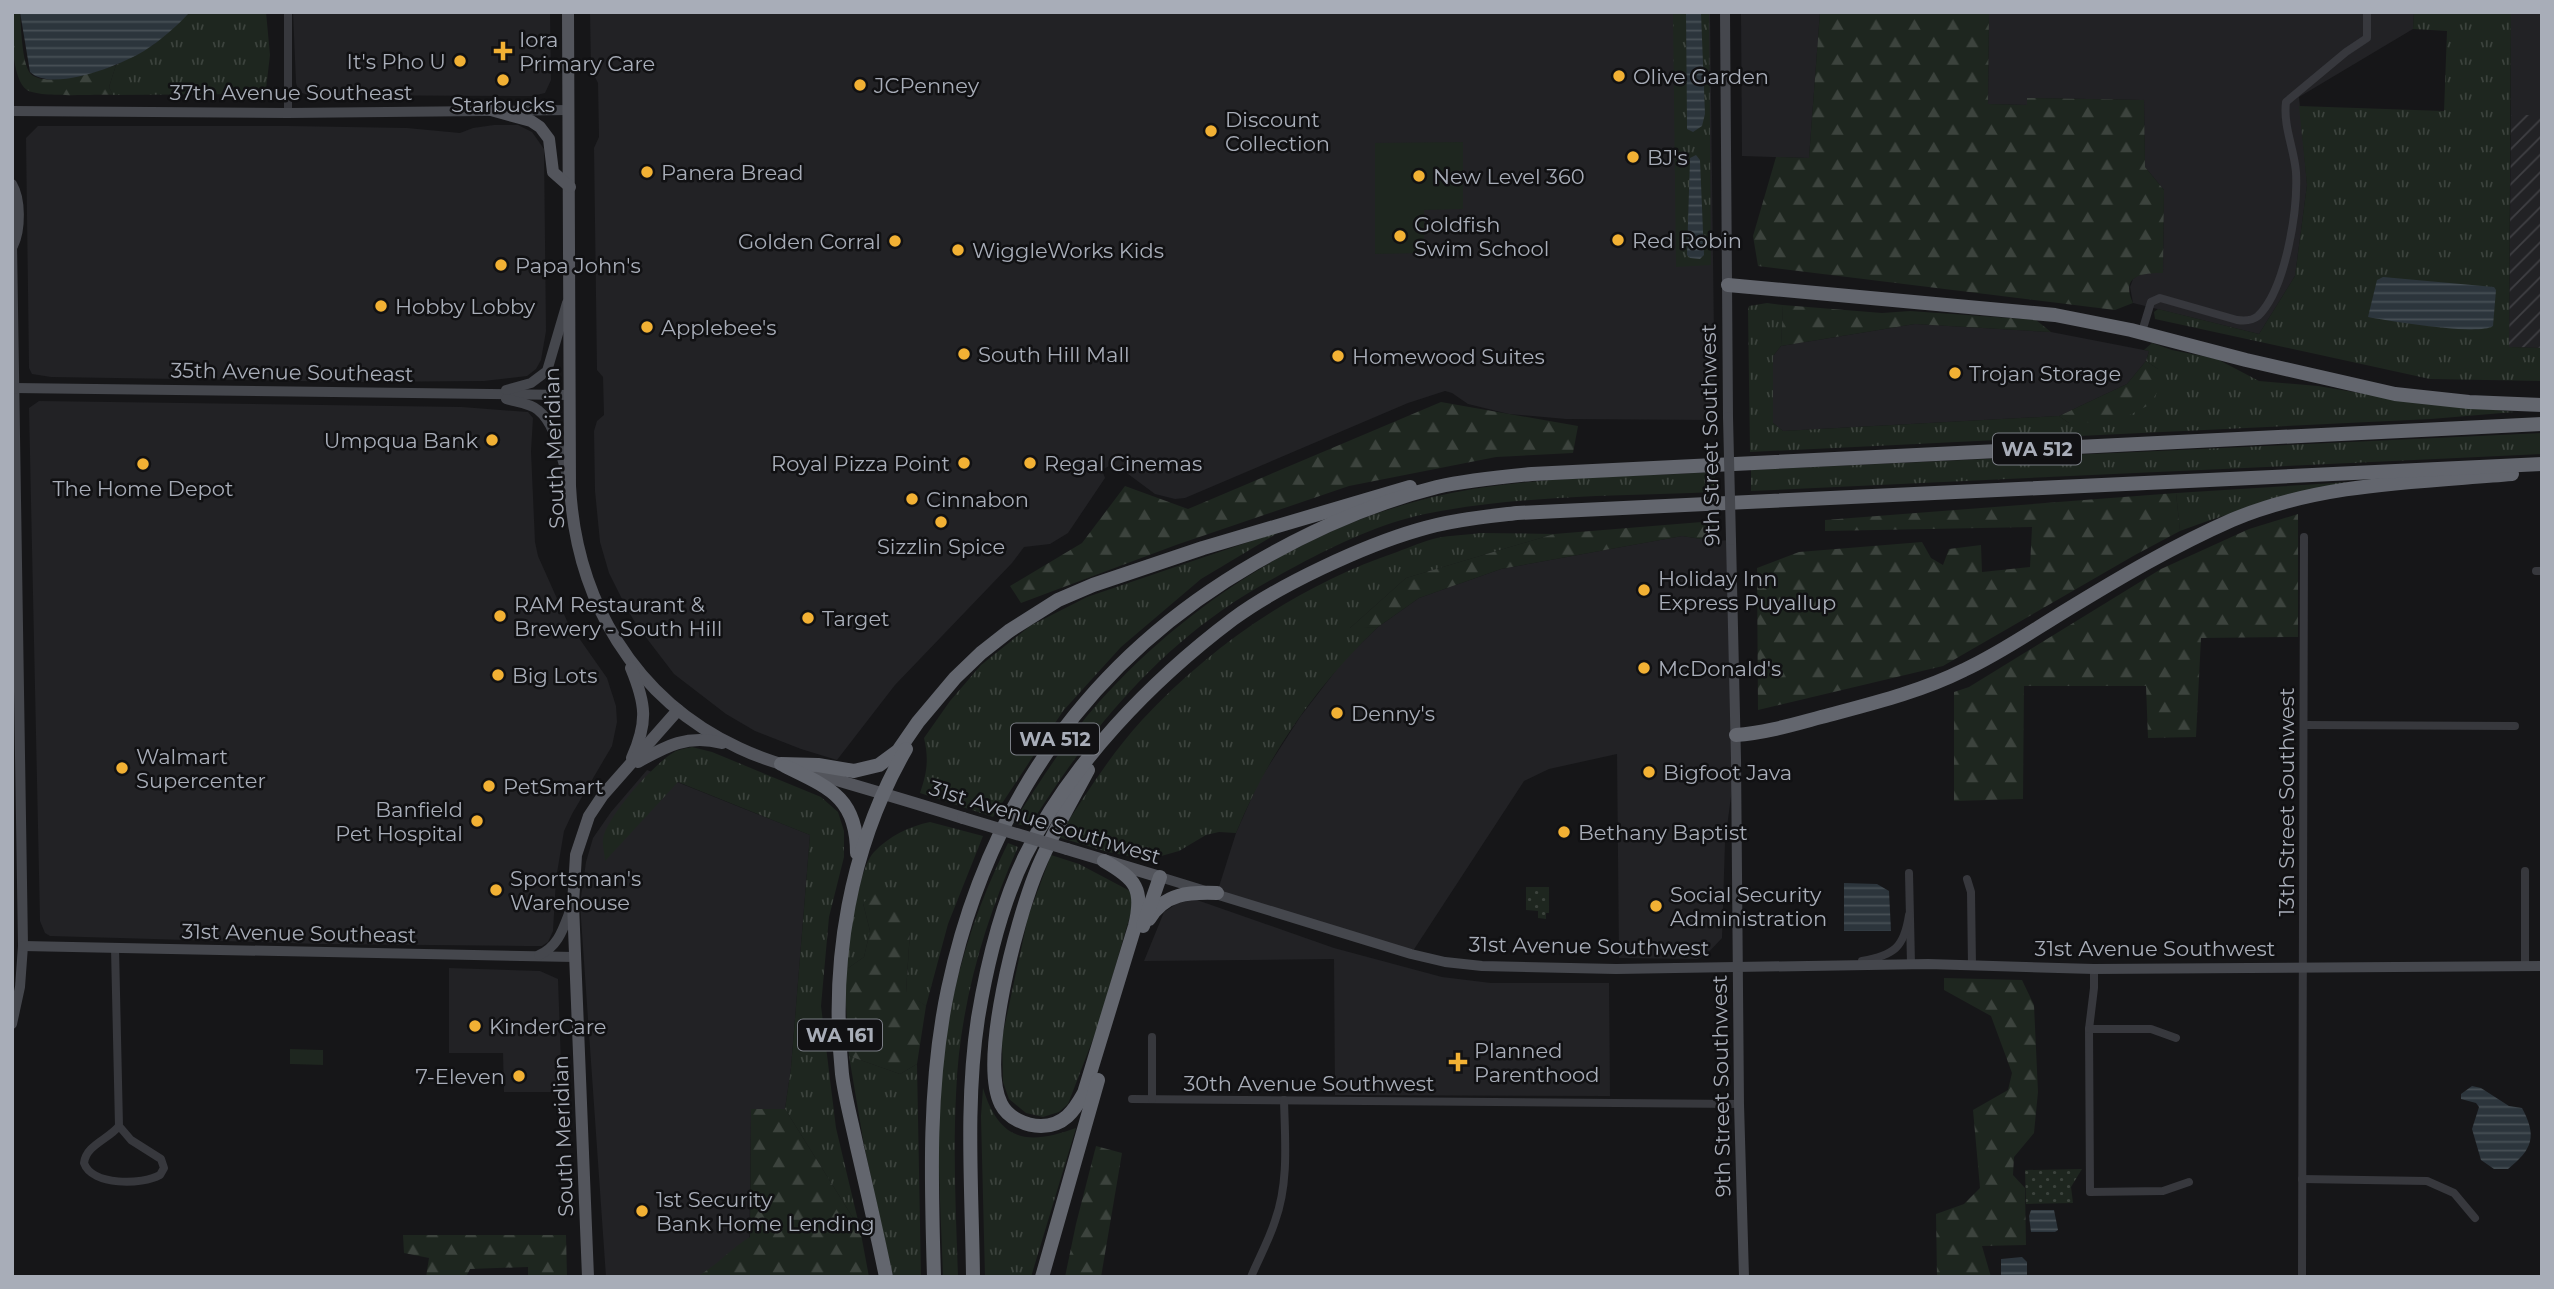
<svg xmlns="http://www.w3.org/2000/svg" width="2554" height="1289" font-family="Montserrat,sans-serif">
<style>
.built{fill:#222225}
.industrial{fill:url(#industrial-furrows)}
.grass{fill:url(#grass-tufts)}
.forest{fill:url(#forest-firs)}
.park{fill:url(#park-dots)}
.pitch{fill:#1e261f}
.water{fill:url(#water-rules)}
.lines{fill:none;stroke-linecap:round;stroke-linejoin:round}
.street{stroke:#37383d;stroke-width:8}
.secondary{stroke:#45474d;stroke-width:10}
.primary{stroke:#53555c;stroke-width:12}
.highway{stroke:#63666e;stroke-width:14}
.secondary-bridge{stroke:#45474d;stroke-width:10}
.primary-bridge{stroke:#53555c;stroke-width:12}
.poi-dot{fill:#f2b134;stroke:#111113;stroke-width:2.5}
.labels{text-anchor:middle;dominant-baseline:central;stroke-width:5;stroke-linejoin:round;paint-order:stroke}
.shield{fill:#111113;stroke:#7b7e86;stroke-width:2}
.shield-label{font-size:19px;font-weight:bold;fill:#a8adb8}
.poi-label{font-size:21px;fill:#a8adb8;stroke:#111113;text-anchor:start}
.street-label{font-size:21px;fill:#a8adb8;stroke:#111113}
</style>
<defs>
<pattern id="industrial-furrows" width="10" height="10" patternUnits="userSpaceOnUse" patternTransform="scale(1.75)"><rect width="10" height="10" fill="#222225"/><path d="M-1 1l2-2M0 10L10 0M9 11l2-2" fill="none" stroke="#3f3f43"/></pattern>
<pattern id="grass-tufts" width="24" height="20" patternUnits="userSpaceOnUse" patternTransform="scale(1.75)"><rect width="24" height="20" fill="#1e261f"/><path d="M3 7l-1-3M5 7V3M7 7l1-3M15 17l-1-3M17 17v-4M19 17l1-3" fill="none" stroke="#3c433d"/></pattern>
<pattern id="forest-firs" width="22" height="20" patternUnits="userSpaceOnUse" patternTransform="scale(1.75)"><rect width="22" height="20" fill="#1e261f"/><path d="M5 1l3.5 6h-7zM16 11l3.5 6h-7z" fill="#3c433d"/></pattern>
<pattern id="park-dots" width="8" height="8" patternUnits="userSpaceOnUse" patternTransform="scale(1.75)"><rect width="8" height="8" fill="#1e261f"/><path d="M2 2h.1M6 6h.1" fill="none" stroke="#3c433d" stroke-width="1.8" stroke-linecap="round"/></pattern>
<pattern id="water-rules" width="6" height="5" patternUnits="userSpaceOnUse" patternTransform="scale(1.75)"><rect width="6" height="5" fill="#2c353c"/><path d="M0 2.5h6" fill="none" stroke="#485056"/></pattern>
</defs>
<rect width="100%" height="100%" fill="#161618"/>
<g class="built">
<path d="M293,12H550L551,80L545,93L532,96L308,95L299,92L296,83Z"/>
<path d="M590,12H1710L1715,420L1566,419L1509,414L1468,404L1452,393L1445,391L1408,403L1185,498L1175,499L1155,494L1120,468L1109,466L1102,470L1105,478L1068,533L1050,544L1024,547L1012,563L895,685L837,760L801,749L755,731L726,714L674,674L638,627L627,609L609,573L600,542L595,491L594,431L597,421L604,415L603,377L597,370L594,148L599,137L598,83L591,69Z"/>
<path d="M1741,12H1820L1809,158L1742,156Z"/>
<path d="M1989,12H2414L2413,29L2299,97L2307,185L2295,276L2259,334L2133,303L2130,287L2133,279L2141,273H2163L2164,190L2145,167L2144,100L2028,98L2027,105L1988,104Z"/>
<rect x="2511" y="12" width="31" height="103"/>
<path d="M494,125H518L532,132L544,149L546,331L541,360L536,369L527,376L484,381L358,382L51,377L32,374L29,368L26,138L38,126H289L407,128L460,133L473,128Z"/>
<path d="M1915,324L2051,332L2149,351L2146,361L2127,384L2059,416L1783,431L1773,423V356L1781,346Z"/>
<path d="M39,401L462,407L528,412L533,418L531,451L535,542L538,556L567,621L607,678L616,706L617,722L612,746L572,814L564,831L556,879L553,931L548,942L542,946H527L321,944L50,936L45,933L40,921L29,408Z"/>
<path d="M1682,536L1715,541L1731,540L1736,759L1725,842L1722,938L1706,955L1697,959L1619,958L1617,754L1549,769L1524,781L1411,954L1217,893L1236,833L1259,781L1300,717L1344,660L1378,627L1419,598L1501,569Z"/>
<path d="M647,770L810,835L791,1068L785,1109L751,1110L749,1277H606L580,904L586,862L593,838L611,812Z"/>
<path d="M1197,900L1334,948L1442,977L1491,983H1609L1610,1096L1335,1095L1334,959L1144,961L1164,912L1181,901Z"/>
<path d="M449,968L540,971L558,979L562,1092H504L503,1053H449Z"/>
</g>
<path class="industrial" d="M2511,115H2542V348L2509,347Z"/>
<g class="grass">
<path d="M190,12H266L270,55L266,89L260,94L113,95L109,87L116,65L153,45Z"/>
<path d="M1673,12H1709L1711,265L1676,267Z"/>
<path d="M2414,12H2511L2509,347L2542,348V381L2430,379L2155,319L2154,312L2158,309L2259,334L2295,276L2307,185L2299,106L2444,111L2447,31L2413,29Z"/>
<path d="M1767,303L1783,305L1781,346L1773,356V423L1783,431L2059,416L2069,423L2158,369L2146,361L2149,351L2144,350L2152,343L2172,350L2217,359L2259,381L2318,386L2395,399L2514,412L2431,419L1750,452L1748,310L1749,306Z"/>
<path d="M2542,433V454L1751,491V470Z"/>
<path d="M1715,472V492C1619,496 1520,495 1425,514C1382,523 1337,544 1298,565C1272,579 1245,594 1221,611C1141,667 1080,745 1029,827L1013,823C1040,782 1066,739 1099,702C1195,595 1329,512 1473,489C1552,476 1635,477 1715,472Z"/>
<path d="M2350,482C2292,495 2236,510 2180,531L2176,493Z"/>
<path d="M1281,531L1201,579L1121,647L1063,711L993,817L920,793C927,773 929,759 924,738L950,701L981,665L1030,626L1087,597Z"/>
<path d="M1480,533L1554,534L1406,578L1350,628L1378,627C1317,685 1268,754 1236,833L1219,832L1206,835L1179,851L1147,860L1108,852L1058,837C1084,797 1110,755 1142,720C1212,645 1299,585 1397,552C1410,547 1424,541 1437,538C1451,535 1466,535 1480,533Z"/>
<path d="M692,747L712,752L821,797L838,812L844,831V857L829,917L821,1006L836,1128L860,1229L785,1109L791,1068L810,835L678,782L605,861C605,855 602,846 603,839C606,817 656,761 676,751C681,749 687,748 692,747Z"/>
<path d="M930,822L983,836L948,924L926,1006L906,993L910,932L863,903L870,931L864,957L844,971C849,946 858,868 874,852C889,836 910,826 930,822Z"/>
<path d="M1008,843L1018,847C983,925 959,1009 956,1095C953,1155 956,1216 958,1277H943C941,1205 934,1123 944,1052C953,979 975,909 1008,843Z"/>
<path d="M1051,855L1079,864L1130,891L1134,902L1098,1026L1068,1104L1059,1112L1043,1117L1026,1113L1009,1099L1003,1082L1002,1038L1028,917Z"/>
<path d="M849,1056L900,1074L917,1064L921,1277H893L864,1145Z"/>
<path d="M983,1088C999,1141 1027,1146 1076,1128L1031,1277H985L981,1116Z"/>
</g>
<g class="forest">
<path d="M12,12H20C21,26 22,63 30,73C43,89 99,71 116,65L109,87L113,95C97,94 39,98 27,90C11,79 12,31 12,12Z"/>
<path d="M1820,12H1989L1988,104L2027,105V98L2144,100L2145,167L2164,190L2163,273C2142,273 2120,275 2133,303L2115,310L1758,266L1753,236L1776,157L1809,158Z"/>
<path d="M1783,305L1882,313L1910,311L2036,320L2051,332L1915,324L1781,346Z"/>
<path d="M2146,361L2158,369L2160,388L2149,405L2118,421L2069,423L2059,416L2127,384Z"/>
<path d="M1441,402L1578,426L1573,453L1496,457L1349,486L1176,545L1021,603L1010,586L1082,543L1125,486L1188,509Z"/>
<path d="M2176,493L2180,531L2135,555L1943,666L1758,710L1757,568L1799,552L1922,542L1931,558L1943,565L1949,549L1981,545L1982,572L2030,567L2032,527L1825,531V520Z"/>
<path d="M2298,514V637L2201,638L2196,737L2148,738L2146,686H2024L2023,799L1954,801V692L1969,687L2161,569L2249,529Z"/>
<path d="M1714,521L1715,541L1682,536L1501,569L1419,598L1378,627L1349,629L1406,578L1554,534Z"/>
<path d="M882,885L910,931L906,992L926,1006L917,1064L900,1074L849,1056L844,971L864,957L870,931L863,903Z"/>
<path d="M1944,978L2022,980L2034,1005L2038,1092L2034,1133L2014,1157L2013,1175L2025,1188L2026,1245L1982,1246L1991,1277H1937L1936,1214L1964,1204L1980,1188L1973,1110L2008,1090L2012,1073L1991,1016L1944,990Z"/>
<path d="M751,1109H785L860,1229L869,1277H696C717,1266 730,1249 750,1237Z"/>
<path d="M1096,1146L1122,1153L1101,1277H1065L1076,1224Z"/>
<path d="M403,1235H566L567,1277H528V1267L470,1269L466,1277H426L429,1258L404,1253Z"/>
</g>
<g class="park">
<path d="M1526,887H1549V913H1546V919L1538,918V911L1526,910Z"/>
<path d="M2082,1169L2071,1187L2073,1203L2026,1204L2025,1170Z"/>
</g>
<g class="pitch">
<path d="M1463,142V209L1424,210V253L1375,254V143Z"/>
<path d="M290,1049L323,1050V1065L290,1064Z"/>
</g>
<g class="water">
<path d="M20,12H190C176,27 161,40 144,51C121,65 52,93 30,72Z"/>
<path d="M1686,12L1701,13L1705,114L1702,126L1693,132L1687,129V124Z"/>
<path d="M1696,155L1700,160L1704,255L1700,259L1690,258L1687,255L1690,158Z"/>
<path d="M2383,277L2494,287L2496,290L2493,326C2478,336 2390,321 2368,317L2377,280Z"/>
<path d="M1844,883L1877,884L1889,891L1891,931H1844Z"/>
<path d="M2472,1086L2481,1088L2509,1106L2522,1108C2537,1136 2533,1149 2508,1169H2494L2481,1160L2472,1129L2479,1107L2476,1103L2461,1099V1094Z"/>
<path d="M2031,1210H2054L2058,1230L2055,1232H2031L2029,1216Z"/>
<path d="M2022,1257L2027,1262V1277H2001V1259Z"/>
</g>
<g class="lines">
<g class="street">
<path d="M288,12V113"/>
<path d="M2144,325L2151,302L2160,298L2237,320C2244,321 2252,321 2258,316C2286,289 2298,209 2296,172C2294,148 2283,126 2286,102L2346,52L2367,38V12"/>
<path d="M2536,571H2542"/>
<path d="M2304,725L2515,726"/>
<path d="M1909,873L1911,964"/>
<path d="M1967,879L1971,892L1972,966"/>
<path d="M115,948L119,1126C109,1139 86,1145 84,1163C92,1186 142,1185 160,1175L164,1168L161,1159L131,1140L119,1126"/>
<path d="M1862,961C1894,955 1904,948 1909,915"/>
<path d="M2525,967V871"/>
<path d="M2094,969V988L2089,1029L2090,1192L2163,1191L2189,1182"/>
<path d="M2089,1029H2151L2176,1038"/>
<path d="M1132,1099L1739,1104"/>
<path d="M1152,1099V1037"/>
<path d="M2302,1179L2427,1181L2454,1193L2475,1218"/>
<path d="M1251,1277C1259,1258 1269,1240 1275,1221C1289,1183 1285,1140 1284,1100"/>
<path d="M2302,1277L2304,537"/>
</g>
<g class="secondary">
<path d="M1725,12L1728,417"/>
<path d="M12,111L288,113L569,110"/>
<path d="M12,184C21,199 21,230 13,246"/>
<path d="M12,244L23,946L20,987L12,1024"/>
<path d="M14,388L570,395"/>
<path d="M506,390L531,383L547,371L567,303"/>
<path d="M506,399C516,402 530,403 538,410C556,424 561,458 568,479"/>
<path d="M1731,540L1736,759L1739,1104L1744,1277"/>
<path d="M1160,877L1411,954L1445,962L1482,966L1616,969L1928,964L2094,969L2542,966"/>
<path d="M23,946L574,957"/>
<path d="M539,955C560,946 564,925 572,906"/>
</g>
<g class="primary">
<path d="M568,12L570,486C576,600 634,699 739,748C768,762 800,769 830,778C874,791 919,804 963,818"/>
<path d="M491,110L531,121L540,127L549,139L553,172L570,187"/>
<path d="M631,668C646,704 648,722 632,758"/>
<path d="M638,762C666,746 688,734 722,743"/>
<path d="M1067,849L1160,877"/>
<path d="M588,1277L573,904L576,855L589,816L603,795L678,710"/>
</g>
<g class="highway">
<path d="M1728,285L2055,315L2131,330L2246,360L2395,394L2469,402L2542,405"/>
<path d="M1736,735C1767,733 1798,723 1829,715C1874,703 1922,691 1964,670C1999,654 2032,631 2065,611C2119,578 2173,546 2232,520C2319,483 2419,482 2512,474"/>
<path d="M781,764L818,765L854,771L879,765L898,751L918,722L955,678L981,653L1009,631L1058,600L1093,585L1203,548L1410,487"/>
<path d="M785,766C830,788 857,798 857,853"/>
<path d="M1088,770C1070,804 1049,839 1035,875C1017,921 979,1060 1001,1104C1008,1118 1026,1126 1041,1126C1064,1126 1074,1111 1084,1093L1135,926C1144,889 1136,879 1104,861"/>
<path d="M1149,919C1165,893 1189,892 1217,893"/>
<path d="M1143,926L1160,877"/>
<path d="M886,1277C877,1233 867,1190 857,1147C852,1123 845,1098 842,1074C830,962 850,846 906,749"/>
<path d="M934,1277C931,1181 928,1083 948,989C987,804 1090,658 1255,563C1312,530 1373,503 1437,487C1468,480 1500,477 1532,474L2542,424"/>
<path d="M973,1277C972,1191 965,1103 978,1018C987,964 1001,905 1025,856C1070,764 1152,680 1233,619C1279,585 1363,546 1418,530C1450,520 1484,517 1517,513L2542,464"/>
<path d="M1042,1277L1098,1080"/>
</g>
<path class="secondary-bridge" d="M1728,417L1731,540"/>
<path class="primary-bridge" d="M963,818L1067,849"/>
</g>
<g class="poi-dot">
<path d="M499.5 40.5h7v7h7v7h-7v7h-7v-7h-7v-7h7z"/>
<circle cx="460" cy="61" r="7"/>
<circle cx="1619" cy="76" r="7"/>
<circle cx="503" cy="80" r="7"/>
<circle cx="860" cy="85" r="7"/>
<circle cx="1211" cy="131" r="7"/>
<circle cx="1633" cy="157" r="7"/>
<circle cx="647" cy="172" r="7"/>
<circle cx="1419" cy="176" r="7"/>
<circle cx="1400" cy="236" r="7"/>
<circle cx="1618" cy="240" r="7"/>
<circle cx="895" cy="241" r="7"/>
<circle cx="958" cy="250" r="7"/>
<circle cx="501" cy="265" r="7"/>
<circle cx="381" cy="306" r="7"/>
<circle cx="647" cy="327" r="7"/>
<circle cx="964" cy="354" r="7"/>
<circle cx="1338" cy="356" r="7"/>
<circle cx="1955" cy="373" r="7"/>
<circle cx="492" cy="440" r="7"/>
<circle cx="964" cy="463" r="7"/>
<circle cx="1030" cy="463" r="7"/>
<circle cx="143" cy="464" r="7"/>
<circle cx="912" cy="499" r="7"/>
<circle cx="941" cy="522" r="7"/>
<circle cx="1644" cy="590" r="7"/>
<circle cx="500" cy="616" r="7"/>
<circle cx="808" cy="618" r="7"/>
<circle cx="1644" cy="668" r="7"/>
<circle cx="498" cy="675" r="7"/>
<circle cx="1337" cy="713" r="7"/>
<circle cx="122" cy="768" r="7"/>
<circle cx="1649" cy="772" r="7"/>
<circle cx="489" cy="786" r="7"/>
<circle cx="477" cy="821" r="7"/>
<circle cx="1564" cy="832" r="7"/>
<circle cx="496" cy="890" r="7"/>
<circle cx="1656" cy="906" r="7"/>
<circle cx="475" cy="1026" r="7"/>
<path d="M1454.5 1051.5h7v7h7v7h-7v7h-7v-7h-7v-7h7z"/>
<circle cx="519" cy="1076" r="7"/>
<circle cx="642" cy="1211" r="7"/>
</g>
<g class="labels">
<g class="shield">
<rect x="1993" y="433.5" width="88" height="31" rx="5"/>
<rect x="1011" y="723.5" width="88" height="31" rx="5"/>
<rect x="798" y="1019.5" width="84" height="31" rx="5"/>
</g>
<g class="shield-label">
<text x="2037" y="449">WA 512</text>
<text x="1055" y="739">WA 512</text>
<text x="840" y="1035">WA 161</text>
</g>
<g class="poi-label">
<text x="519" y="39">Iora<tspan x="519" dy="24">Primary Care</tspan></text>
<text x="446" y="61" text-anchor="end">It's Pho U</text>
<text x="1633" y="76">Olive Garden</text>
<text x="874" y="85">JCPenney</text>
<text x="503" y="104" text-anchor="middle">Starbucks</text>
<text x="1225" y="119">Discount<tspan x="1225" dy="24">Collection</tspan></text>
<text x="1647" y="157">BJ's</text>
<text x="661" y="172">Panera Bread</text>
<text x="1433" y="176">New Level 360</text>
<text x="1414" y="224">Goldfish<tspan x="1414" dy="24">Swim School</tspan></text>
<text x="1632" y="240">Red Robin</text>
<text x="881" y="241" text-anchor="end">Golden Corral</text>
<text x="972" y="250">WiggleWorks Kids</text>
<text x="515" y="265">Papa John's</text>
<text x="395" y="306">Hobby Lobby</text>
<text x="661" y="327">Applebee's</text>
<text x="978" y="354">South Hill Mall</text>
<text x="1352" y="356">Homewood Suites</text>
<text x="1969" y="373">Trojan Storage</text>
<text x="478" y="440" text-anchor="end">Umpqua Bank</text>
<text x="950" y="463" text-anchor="end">Royal Pizza Point</text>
<text x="1044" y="463">Regal Cinemas</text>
<text x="143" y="488" text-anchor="middle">The Home Depot</text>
<text x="926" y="499">Cinnabon</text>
<text x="941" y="546" text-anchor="middle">Sizzlin Spice</text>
<text x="1658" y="578">Holiday Inn<tspan x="1658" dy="24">Express Puyallup</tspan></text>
<text x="514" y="604">RAM Restaurant &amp;<tspan x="514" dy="24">Brewery - South Hill</tspan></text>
<text x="822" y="618">Target</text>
<text x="1658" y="668">McDonald's</text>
<text x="512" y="675">Big Lots</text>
<text x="1351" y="713">Denny's</text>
<text x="136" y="756">Walmart<tspan x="136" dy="24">Supercenter</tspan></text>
<text x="1663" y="772">Bigfoot Java</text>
<text x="503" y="786">PetSmart</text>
<text x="463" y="809" text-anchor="end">Banfield<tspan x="463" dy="24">Pet Hospital</tspan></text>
<text x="1578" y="832">Bethany Baptist</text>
<text x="510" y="878">Sportsman's<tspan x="510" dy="24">Warehouse</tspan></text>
<text x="1670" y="894">Social Security<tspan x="1670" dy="24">Administration</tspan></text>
<text x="489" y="1026">KinderCare</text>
<text x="1474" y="1050">Planned<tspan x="1474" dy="24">Parenthood</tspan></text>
<text x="505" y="1076" text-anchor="end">7-Eleven</text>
<text x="656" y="1199">1st Security<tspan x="656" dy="24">Bank Home Lending</tspan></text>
</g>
<g class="street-label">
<text x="291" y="92">37th Avenue Southeast</text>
<text transform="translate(292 372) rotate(1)">35th Avenue Southeast</text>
<text transform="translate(1710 435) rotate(-91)">9th Street Southwest</text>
<text transform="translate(554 448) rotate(-92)">South Meridian</text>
<text transform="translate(2286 802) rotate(-90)">13th Street Southwest</text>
<text transform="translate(1045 822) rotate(17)">31st Avenue Southwest</text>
<text transform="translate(299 933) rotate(1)">31st Avenue Southeast</text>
<text transform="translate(1589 946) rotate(1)">31st Avenue Southwest</text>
<text x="2155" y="948">31st Avenue Southwest</text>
<text x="1309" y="1083">30th Avenue Southwest</text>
<text transform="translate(1721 1086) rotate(-91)">9th Street Southwest</text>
<text transform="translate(563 1136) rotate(-92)">South Meridian</text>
</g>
</g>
<rect width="2554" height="1289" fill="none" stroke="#a8adb8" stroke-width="28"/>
</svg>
